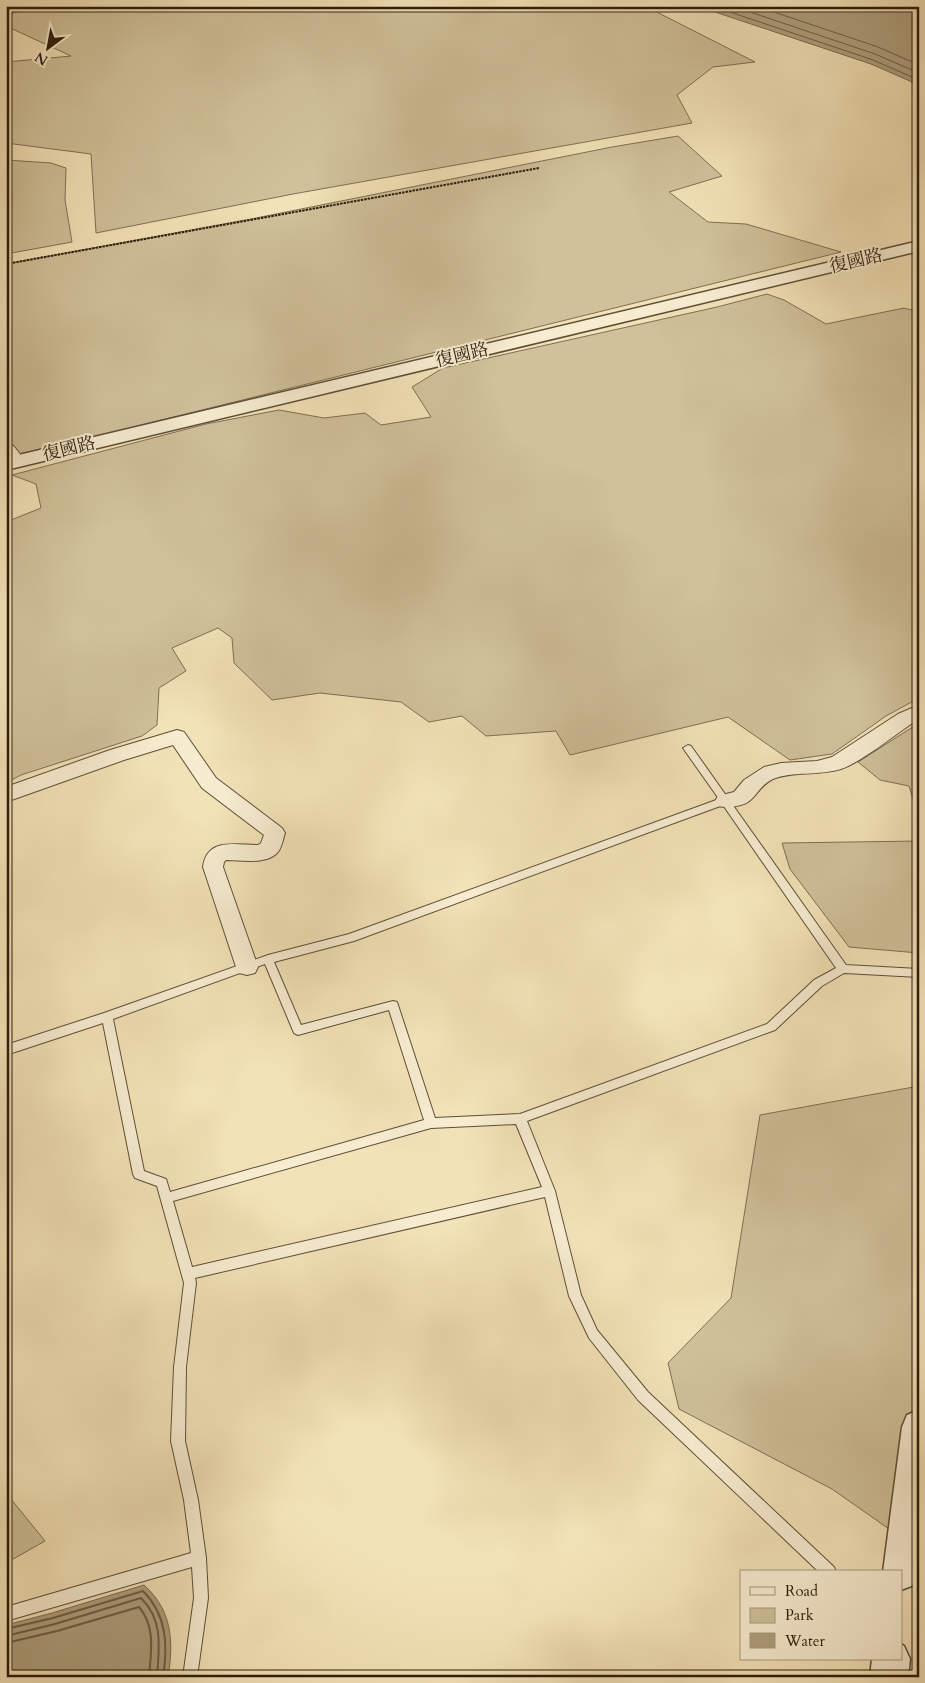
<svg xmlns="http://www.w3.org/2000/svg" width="925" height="1683" font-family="Cardo,'Noto Serif TC',serif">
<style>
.green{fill:#d0c19a;stroke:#7e6f54}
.water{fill:#ae9f7d;stroke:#7a6b50}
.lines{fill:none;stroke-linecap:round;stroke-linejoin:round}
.shore-far1{stroke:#6c5e45;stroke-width:1}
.shore{stroke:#6c5e45;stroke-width:2}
.service-casing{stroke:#5d4e38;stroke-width:2}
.minor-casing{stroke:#5d4e38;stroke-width:2}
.tertiary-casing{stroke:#5d4e38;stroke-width:3}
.path{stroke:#2b1d0d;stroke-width:2;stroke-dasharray:2.5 1;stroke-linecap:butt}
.service{fill:#f7ecd0;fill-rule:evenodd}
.minor{fill:#f7ecd0;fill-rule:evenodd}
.tertiary{fill:#f7ecd0;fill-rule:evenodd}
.labels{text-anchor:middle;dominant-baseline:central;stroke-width:4;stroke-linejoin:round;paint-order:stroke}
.far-street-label{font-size:18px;fill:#2b1d0d;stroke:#f7ecd0}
</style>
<rect width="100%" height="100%" fill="#f2e2b7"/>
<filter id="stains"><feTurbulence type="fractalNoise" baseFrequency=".004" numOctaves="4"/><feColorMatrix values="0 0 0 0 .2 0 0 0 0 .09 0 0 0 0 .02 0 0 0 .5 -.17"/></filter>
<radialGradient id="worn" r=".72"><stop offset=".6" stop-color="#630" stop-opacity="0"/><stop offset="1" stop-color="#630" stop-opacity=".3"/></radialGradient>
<g class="green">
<path d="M38,6H645L755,62L713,67L677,95L692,123L293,194L96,233L91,154L6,143V62L71,56L6,26V15Z"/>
<path d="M678,136L722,176L669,192L708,222L746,224L841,252L20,455L6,438V264L256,218L612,147Z"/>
<path d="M6,160L51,163L66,168L65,200L72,242L6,254Z"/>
<path d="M767,294L784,300L826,324L904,308L919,312V698L886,716L832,754L790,760L728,717L570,755L556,731L486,736L462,716L429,722L401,702L320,693L272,700L234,663L232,638L218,628L172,648L186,671L159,688L157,725L142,736L21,775L6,783V522L41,508L36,484L12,475L206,424L279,410L324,418L365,413L381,425L431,417L412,387L443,368L717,307Z"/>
<path d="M919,723V818L909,786L880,780L858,762Z"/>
<path d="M919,841V953L849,947L790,869L782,843Z"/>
<path d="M919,1086V1550L832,1489L679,1409L668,1363L731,1298L760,1115Z"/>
<path d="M6,1493L45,1541L6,1563Z"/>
</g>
<g class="water">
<path d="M697,6H919V85L871,64Z"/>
<path d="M144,1585C172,1610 174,1641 168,1677H15L6,1667V1625L52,1613Z"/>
</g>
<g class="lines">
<g class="shore-far1">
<path d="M712,6L873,60L919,80"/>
<path d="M732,6L875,54L919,73"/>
<path d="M756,6L878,47L919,65"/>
</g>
<g class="shore">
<path d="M6,1629L53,1618L143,1591C167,1615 168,1646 163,1677"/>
<path d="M6,1636L55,1624L141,1598C164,1621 159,1648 157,1677"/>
<path d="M6,1643L57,1631L139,1607C156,1627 151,1652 149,1677"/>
</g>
<defs>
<path id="service" d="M688,745L691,746L846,965L919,969V977L844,973L822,986L775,1030L527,1121L555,1191L581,1295L597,1330L648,1392L834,1567L836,1572H819L638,1400L589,1338L569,1296L545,1197L195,1278L196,1283L186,1367L185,1441L198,1500L206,1558L208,1598L197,1677H183L194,1598L192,1567L6,1621V1607L191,1553L184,1500L171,1441L174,1367L184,1283L157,1186L135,1178L133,1174L103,1023L6,1055V1045L104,1013L268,955L349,934L719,799L683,748ZM723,805L836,968L814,980L767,1024L520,1114L435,1118L397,1002L393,1001L301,1025L274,962L354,941ZM265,964L294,1033L298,1035L389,1010L424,1120L170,1192L166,1179L144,1171L113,1019ZM516,1124L542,1187L192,1267L173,1201L431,1128Z"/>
<g id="minor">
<path d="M27,6L26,8L6,13V7Z"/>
<path d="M6,442C15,444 20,455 25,462L23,465H11L6,458Z"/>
<path d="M919,705V719C896,733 864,761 841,769C819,776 792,771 773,779C760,785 757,796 748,802C740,807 726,808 718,806L715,801L718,796L734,792L744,780L764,767L781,763L817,761L832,757L898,714Z"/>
<path d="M177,730L184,732L216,778L282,828L285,833C283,839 282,847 278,852C267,865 242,860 226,860L224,862L223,867L258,967L255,973L247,975L239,973L236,967L203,867C207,837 236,845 258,845L261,843L264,835L202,788L173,745L124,760L6,802V787L110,750Z"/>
</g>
<g id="tertiary">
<path d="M919,241V251L6,470V458Z"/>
<path d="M919,1410V1573L914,1585L901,1590V1572H883L902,1427L907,1415Z"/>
<path d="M901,1644L904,1646L910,1659L908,1677H870L872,1659H901Z"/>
</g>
</defs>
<use href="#service" class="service-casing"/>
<use href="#minor" class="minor-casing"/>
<use href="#tertiary" class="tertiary-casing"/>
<path class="path" d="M6,264L539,168"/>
<use href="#service" class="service"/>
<use href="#minor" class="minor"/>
<use href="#tertiary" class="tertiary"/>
</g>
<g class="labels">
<g class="far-street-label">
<text transform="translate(856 261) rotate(-13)">復國路</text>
<text transform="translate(462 355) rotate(-13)">復國路</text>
<text transform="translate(69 449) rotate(-14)">復國路</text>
</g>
</g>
<rect width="925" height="1683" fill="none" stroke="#f2e2b7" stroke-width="25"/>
<rect x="8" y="8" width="910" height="1668" fill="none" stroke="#2b1d0d" stroke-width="2.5"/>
<rect x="12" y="12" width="900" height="1658" fill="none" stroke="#2b1d0d"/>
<rect x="740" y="1570" width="162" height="90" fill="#f7ecd0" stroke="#a59982"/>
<rect x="750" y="1587" width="25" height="8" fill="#f7ecd0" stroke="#a59982"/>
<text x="785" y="1596" font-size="15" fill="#2b1d0d">Road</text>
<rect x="750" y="1608" width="25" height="15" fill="#d0c19a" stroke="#a59982"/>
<text x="785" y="1620" font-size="15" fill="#2b1d0d">Park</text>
<rect x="750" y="1633" width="25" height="15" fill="#ae9f7d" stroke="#a59982"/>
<text x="785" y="1646" font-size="15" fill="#2b1d0d">Water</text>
<g transform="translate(48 48) rotate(212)" stroke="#f7ecd0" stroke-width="4" paint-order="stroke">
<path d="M0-4L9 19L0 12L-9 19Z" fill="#2b1d0d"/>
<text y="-8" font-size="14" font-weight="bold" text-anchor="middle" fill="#2b1d0d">N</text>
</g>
<rect width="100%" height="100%" filter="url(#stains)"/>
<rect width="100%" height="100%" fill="url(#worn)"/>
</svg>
